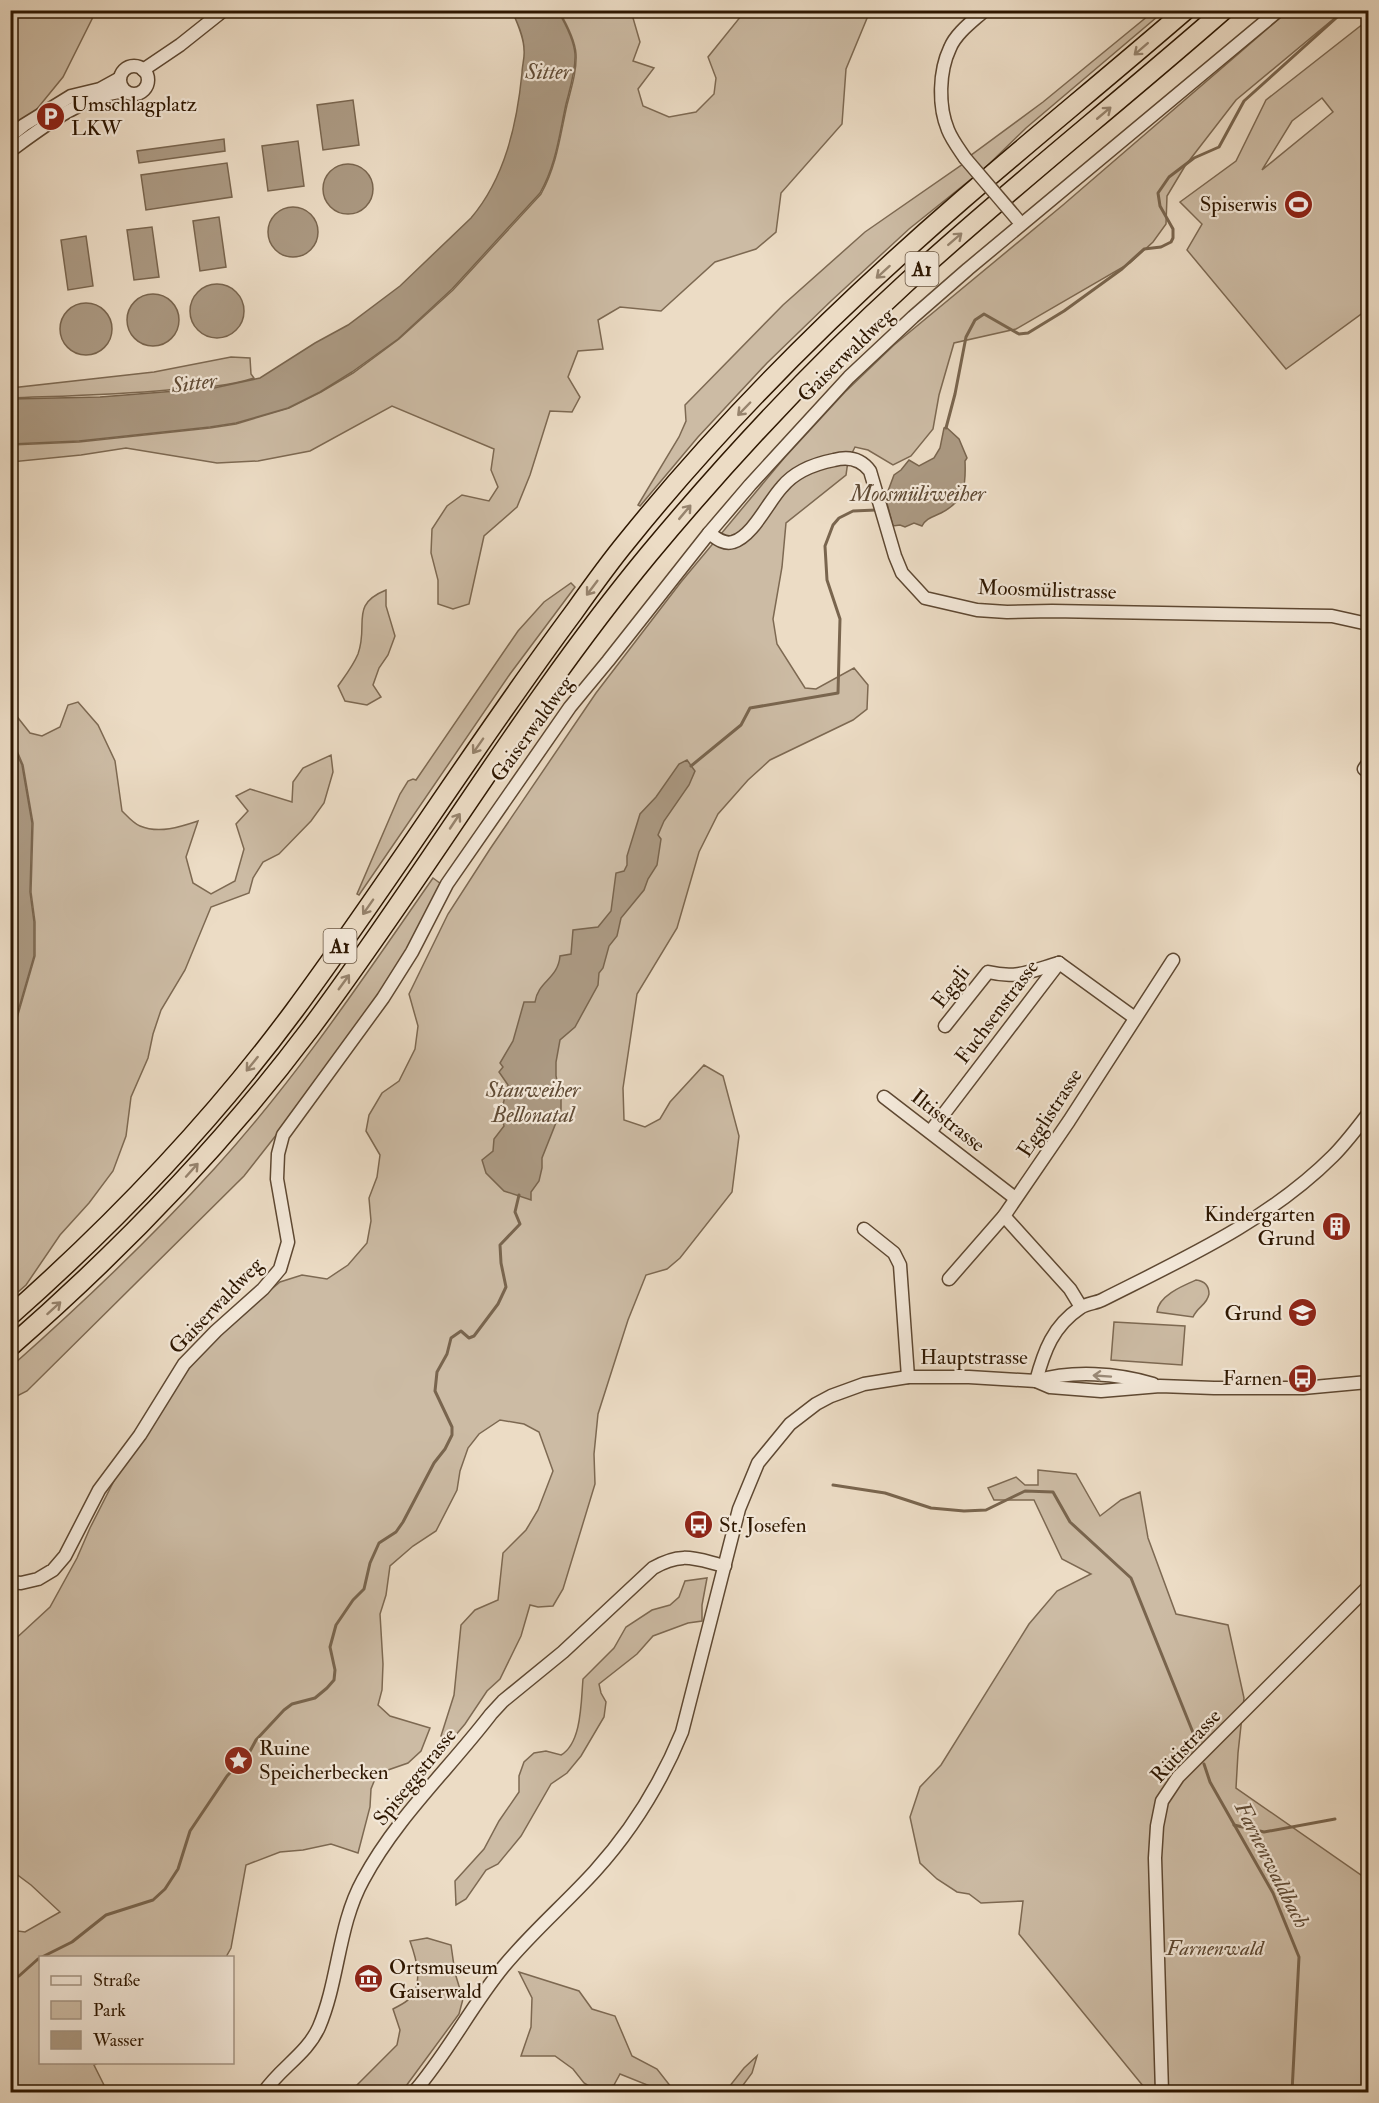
<svg xmlns="http://www.w3.org/2000/svg" width="1379" height="2103" font-family="'IM FELL Double Pica',serif">
<style>
.green{fill:#ccbba4;stroke:#7d6952;stroke-width:1.5;fill-rule:evenodd}
.water{fill:#ab9982;stroke:#79654e;stroke-width:1.5}
.lines{fill:none;stroke-linecap:round;stroke-linejoin:round}
.stream{stroke:#79654e;stroke-width:3}
.minor-casing{stroke:#5e4832;stroke-width:15}
.highway-casing{stroke:#2e1701;stroke-width:21}
.minor{stroke:#f3e8d9;stroke-width:12}
.highway{stroke:#ecdcc5;stroke-width:18}
.minor-bridge-casing{stroke:#5e4832;stroke-width:15;stroke-linecap:butt}
.minor-bridge{stroke:#f3e8d9;stroke-width:12}
.oneway{stroke:#96836d}
.oneway2{stroke:#9a8a78}
.labels{text-anchor:middle;dominant-baseline:central;stroke-width:4.5;stroke-linejoin:round;paint-order:stroke}
.shield{fill:#f3e8d9;stroke:#695642;stroke-width:1.5}
.shield-label{font-size:20px;font-weight:bold;fill:#2e1701}
.poi-label{font-size:21px;fill:#2e1701;stroke:#f3e8d9;text-anchor:start}
.street-label{font-size:21px;fill:#2e1701;stroke:#f3e8d9}
.park-label{font-size:21px;font-style:italic;fill:#5d4832;stroke:#f3e8d9}
.water-label{font-size:22px;font-style:italic;fill:#604b35;stroke:#f3e8d9}
</style>
<rect width="100%" height="100%" fill="#ecdcc5"/>
<filter id="stains"><feTurbulence type="fractalNoise" baseFrequency=".00333" numOctaves="4"/><feColorMatrix values="0 0 0 0 .2 0 0 0 0 .09 0 0 0 0 .02 0 0 0 .5 -.17"/></filter>
<radialGradient id="worn" r=".72"><stop offset=".6" stop-color="#630" stop-opacity="0"/><stop offset="1" stop-color="#630" stop-opacity=".3"/></radialGradient>
<g class="green">
<path d="M11,11H96L63,77L32,115L11,134Z"/>
<path d="M753,11H870L846,69L842,124L781,193L776,232L756,249L715,262L661,311L620,307L598,320L603,349L578,351L568,377L580,397L572,412L550,411L530,475L517,507L484,536L469,604L453,609L438,604V580L431,553L432,529L447,506L462,495L489,501L498,487L491,470L494,449L392,406L310,451L258,461L217,463L126,448L81,455L11,462V445L79,442L210,428L236,424L289,408L321,392L353,373L399,339L453,290L541,194C557,165 560,136 567,105C571,89 577,71 576,54C575,39 566,23 559,11H634L633,18L640,42L633,61L654,68L638,89L643,106L669,117L696,112L714,94L716,78L708,57L741,16Z"/>
<path d="M1154,11H1164L1026,128L985,168L909,229L831,301L767,363L698,437L640,506L638,505L679,437L686,421L685,405L783,305L865,232L970,159V156L1043,102Z"/>
<path d="M1288,11H1343L1236,100L1185,166L1167,196L1166,224L1153,242L1130,263L1016,329L954,343L939,395L933,429L911,456L893,465L868,450L855,447L848,461L846,475L786,523L782,567L773,619L777,644L805,688L816,689L854,668L868,685L867,709L853,720L770,760L748,780L718,814L699,852L677,928L637,994L623,1088L624,1120L645,1127L660,1119L670,1102L704,1065L723,1076L739,1136L732,1192L680,1258L667,1269L646,1275L628,1320L598,1414L594,1454L595,1484L563,1589L553,1606L538,1607L530,1605L521,1636L500,1679L487,1691L465,1724L449,1743L441,1736L454,1695L461,1625L475,1610L498,1600L503,1553L526,1530L538,1510L553,1471L539,1432L524,1424L500,1420L479,1434L468,1448L460,1471L457,1490L436,1531L413,1546L390,1566L386,1595L380,1614L383,1664L382,1690L378,1705L390,1716L430,1728L421,1751L408,1763L388,1770L375,1779L371,1789L370,1807L358,1853L331,1844L303,1850L280,1852L246,1865L231,1948L226,1957L40,1958V2062L98,2063L94,2065L105,2087H138L139,2092H11V1945L18,1931L25,1932L60,1912L31,1885L11,1870V1643L50,1607L77,1558L90,1528L120,1469L165,1399L197,1358L238,1317L280,1282L302,1275L327,1279L348,1265L367,1243L371,1221L369,1198L377,1177L380,1155L366,1131L369,1115L382,1093L399,1081L415,1049L418,1026L409,994L448,914L490,849L596,693L681,582L785,457L845,392L894,345L1063,205Z"/>
<path d="M1368,20V292L1363,296L1368,303V309L1286,369L1187,250L1202,224L1180,202L1236,161L1266,100ZM1322,98L1333,112L1262,170L1292,121Z"/>
<path d="M231,357L250,358L251,374L254,378C226,387 197,388 168,390C115,395 63,396 11,398V388L154,372Z"/>
<path d="M571,583L575,587L510,674L359,895L357,894L400,794L408,781L413,779L416,780L518,631L544,602Z"/>
<path d="M386,590V606L395,636L388,655L379,668L373,685L381,697L367,705L345,701L338,686C345,676 353,666 358,654C369,624 349,605 386,590Z"/>
<path d="M78,702L98,725L115,761L122,811C127,816 134,824 140,826C159,834 180,827 198,821L186,857L193,883L211,894L235,881L244,849L236,824L248,811L236,796L250,789L292,802L293,782L303,768L331,755L333,772L324,803L311,821L279,854L263,862L253,878L249,893L211,907L185,970L161,1010L153,1034L148,1058L131,1097L126,1136L113,1171L89,1203L60,1235L26,1285L11,1298V1029L15,1025L35,956V922L31,892L33,823L23,765L11,737V709L30,733L42,736L60,727L68,705Z"/>
<path d="M433,878L441,884L410,949L382,993L288,1120L244,1176L27,1391L15,1397C9,1389 7,1372 14,1364C84,1302 152,1237 215,1168C297,1078 364,977 433,878Z"/>
<path d="M1196,1280C1204,1281 1209,1285 1209,1294C1207,1305 1198,1306 1193,1317L1157,1312C1158,1296 1182,1286 1196,1280Z"/>
<path d="M1114,1322L1185,1326L1182,1365L1111,1360Z"/>
<path d="M1038,1470L1076,1474L1100,1516L1121,1500L1140,1492L1148,1538L1176,1614L1228,1625L1244,1698L1238,1753L1236,1788L1368,1880V2092H1148L1019,1934L1023,1901L981,1903L969,1894L957,1892L937,1879L920,1863L910,1817L920,1787L941,1765L1029,1624L1057,1591L1091,1574L1062,1559L1034,1500H994L988,1488L1016,1477L1025,1485H1038Z"/>
<path d="M707,1578L702,1605V1621L688,1623L653,1636L637,1654L599,1684L601,1693L606,1702L604,1717L581,1756L567,1773L551,1784L521,1836L498,1864L486,1870L466,1899L456,1905L455,1881L484,1849L499,1821L519,1792V1776L524,1762L534,1753L546,1751L561,1755C582,1743 581,1701 583,1679L614,1648L626,1627L652,1610L670,1605L679,1597L685,1581Z"/>
<path d="M427,1938L451,1945L455,1973L463,1999L459,2014L406,2086L378,2092H350L397,2045L400,2030L393,2009C398,2006 406,2003 410,1998C424,1983 416,1958 410,1941Z"/>
<path d="M519,1972L579,1991L592,2009L615,2016L632,2056L657,2069L675,2092H657L655,2088L620,2074L614,2085L597,2091L584,2083L573,2069L555,2056H521L531,2027L532,1998Z"/>
<path d="M757,2056L752,2073L738,2092H725L744,2068Z"/>
</g>
<g class="water">
<path d="M512,11H558C565,23 574,39 575,54C576,70 570,88 566,104C559,136 556,165 540,193L452,289L398,339L352,372L320,392L288,408L236,423L210,427L79,441L11,444V399L100,397L214,388L260,378L315,343L348,325L400,286L471,218C505,178 517,124 522,73C522,66 525,57 524,50C524,37 517,22 512,11Z"/>
<path d="M353,100L359,145L323,150L317,105Z"/>
<path d="M224,139L225,151L139,163L137,151Z"/>
<path d="M298,141L304,186L268,191L262,146Z"/>
<path d="M227,163L232,197L146,210L141,175Z"/>
<circle cx="348" cy="189" r="25"/>
<circle cx="293" cy="232" r="25"/>
<path d="M219,217L226,267L200,271L193,221Z"/>
<path d="M152,227L159,277L134,280L127,230Z"/>
<path d="M86,236L93,286L68,290L61,240Z"/>
<circle cx="217" cy="311" r="27"/>
<circle cx="153" cy="320" r="26"/>
<circle cx="86" cy="329" r="26"/>
<path d="M946,427L959,439L967,458L965,461C966,485 965,501 941,513C933,517 926,518 922,526L914,523L905,527L900,525L893,526L884,492L888,491L894,475L901,470L909,460L919,466L934,458L940,448L944,428Z"/>
<path d="M10,739L22,765L32,823L30,892L34,922V956L14,1025L11,1028Z"/>
<path d="M687,760L695,771L689,785L664,821L658,835L661,839L657,865L648,879L644,890L621,918L617,936L609,946L603,968L599,973L598,985L575,1027L560,1040L556,1062V1076L561,1099V1110L542,1158V1168L539,1181L531,1192V1200L504,1191L486,1173L482,1160L493,1151L494,1139L504,1126L501,1112L508,1085L499,1072L503,1067L500,1063L513,1041L524,1002H535C538,981 558,979 560,956L571,954L573,930L598,927L611,911L616,873L624,871L627,865V856L640,814L656,797L679,764Z"/>
</g>
<g class="lines">
<g class="stream">
<path d="M946,428L955,394L966,337L975,320L984,314L1019,334L1028,333L1064,311L1122,269L1144,249L1161,247L1171,242L1173,238V229L1160,206L1158,193L1169,177L1194,158L1219,147L1244,101L1345,10"/>
<path d="M691,766L741,725L750,708L838,693L840,619L827,580L825,546L833,525L839,518L853,511L876,510"/>
<path d="M833,1485L885,1493L931,1508L964,1511L986,1510L1025,1491L1053,1492L1070,1522L1131,1578L1198,1745"/>
<path d="M1204,1764L1210,1782L1273,1893L1299,1957L1292,2092"/>
<path d="M1234,1825L1264,1832L1335,1819"/>
<path d="M10,1980L19,1976L38,1959L72,1942L106,1915L153,1900L165,1889L178,1869L190,1831L227,1776L249,1753L256,1740L284,1710L292,1704L315,1698L327,1688L334,1680L335,1670L330,1647L336,1625L353,1600L364,1589L370,1563L379,1543L396,1532L403,1522L434,1463L445,1449L452,1435V1427L435,1391L437,1372L447,1354L451,1338L461,1331L469,1338L474,1336L498,1304L506,1287L501,1263L500,1245L520,1224L515,1212L519,1195"/>
</g>
<defs>
<g id="minor">
<circle cx="134" cy="80" r="14"/>
<path d="M143,70L180,45L224,10"/>
<path d="M10,136L24,125L71,96L100,89L120,78"/>
<path d="M10,151C44,126 81,97 124,91"/>
<path d="M965,158C959,149 952,140 948,130C938,106 939,71 950,48C956,33 973,21 985,10"/>
<path d="M709,533C716,538 724,545 733,542C753,536 768,502 782,487C795,471 814,464 834,460C849,456 861,459 870,471L895,556L902,573L925,598L977,610L1007,612L1052,611L1332,616L1368,624"/>
<path d="M1364,769L1368,763"/>
<path d="M1059,963L1135,1018"/>
<path d="M945,1026L988,972C1017,979 1031,971 1059,963"/>
<path d="M884,1097L1015,1198"/>
<path d="M930,1132L1059,963"/>
<path d="M1004,1216L1070,1289L1081,1307"/>
<path d="M864,1229L894,1253L900,1265L908,1377"/>
<path d="M949,1279L1004,1216L1069,1121L1173,960"/>
<path d="M1036,1381C1044,1351 1053,1326 1080,1308C1085,1304 1096,1303 1102,1300C1183,1259 1268,1221 1333,1156C1346,1143 1357,1128 1368,1114"/>
<path d="M1036,1381C1072,1370 1117,1373 1153,1384"/>
<path d="M10,1582L21,1583L38,1579L53,1570L65,1556L99,1490L140,1435L184,1364L216,1331L263,1289L280,1269L288,1242L277,1179L278,1154L283,1135L383,998L412,952L447,884L570,707L608,661L709,533L750,485L849,377L913,317L968,269L1279,10"/>
<path d="M264,2092C280,2068 307,2054 319,2027C339,1980 338,1925 363,1880C396,1818 449,1769 491,1714L503,1701L563,1652L653,1568C682,1551 695,1559 725,1566"/>
<path d="M414,2092C448,2053 471,2006 504,1966C532,1932 566,1903 595,1871C633,1829 661,1783 682,1732L739,1509L758,1463L790,1424L816,1404L831,1396L864,1384L908,1377H969L1036,1381L1050,1387L1101,1391L1160,1386L1214,1388H1303L1368,1382"/>
<path d="M1162,2092L1155,1858L1157,1826L1162,1801L1178,1777L1368,1587"/>
</g>
<g id="highway">
<path d="M10,1316C114,1224 211,1123 294,1011C391,880 477,742 574,612C591,588 608,564 627,541C726,418 843,303 962,200C1036,136 1112,74 1186,10"/>
<path d="M10,1347C120,1251 222,1146 310,1029C427,873 525,704 649,554C729,458 814,367 906,283C1009,189 1119,102 1224,10"/>
</g>
</defs>
<use href="#minor" class="minor-casing"/>
<use href="#highway" class="highway-casing"/>
<use href="#minor" class="minor"/>
<use href="#highway" class="highway"/>
<defs>
<path id="minor-bridge" d="M965,158L1017,219"/>
</defs>
<use href="#minor-bridge" class="minor-bridge-casing"/>
<use href="#minor-bridge" class="minor-bridge"/>
</g>
<defs><path id="oneway-shaft" d="M-6 0H5M1.5-3L5.5 0L1.5 3" fill="none" stroke-width="1.6" stroke-linecap="round" stroke-linejoin="round" transform="scale(1.5)"/></defs>
<g class="oneway">
<use href="#oneway-shaft" transform="translate(1141 49) rotate(139)"/>
<use href="#oneway-shaft" transform="translate(1104 113) rotate(-40)"/>
<use href="#oneway-shaft" transform="translate(955 239) rotate(-41)"/>
<use href="#oneway-shaft" transform="translate(883 272) rotate(138)"/>
<use href="#oneway-shaft" transform="translate(744 409) rotate(134)"/>
<use href="#oneway-shaft" transform="translate(685 512) rotate(-50)"/>
<use href="#oneway-shaft" transform="translate(592 588) rotate(127)"/>
<use href="#oneway-shaft" transform="translate(478 746) rotate(125)"/>
<use href="#oneway-shaft" transform="translate(455 821) rotate(-56)"/>
<use href="#oneway-shaft" transform="translate(368 907) rotate(125)"/>
<use href="#oneway-shaft" transform="translate(344 982) rotate(-54)"/>
<use href="#oneway-shaft" transform="translate(252 1064) rotate(129)"/>
<use href="#oneway-shaft" transform="translate(192 1170) rotate(-48)"/>
<use href="#oneway-shaft" transform="translate(54 1308) rotate(-42)"/>
</g>
<use class="oneway2" href="#oneway-shaft" transform="translate(1102 1376) rotate(-176)"/>
<defs>
<symbol id="parking-disc" viewBox="-11 -11 22 22"><circle r="9.5" fill="#8f2418" stroke="#f3e8d9"/><path d="M-3.5-5.5H1a3.5 3.5 0 0 1 0 7H-1V5.5H-3.5ZM-1-3.4V-.6H.8a1.4 1.4 0 0 0 0-2.8Z" fill="#fff"/></symbol>
<symbol id="stadium-disc" viewBox="-11 -11 22 22"><circle r="9.5" fill="#8f2418" stroke="#f3e8d9"/><path d="M0-5a6.5 5 0 1 0 0 10a6.5 5 0 1 0 0-10ZM-3.5-1.8h7v3.6h-7Z" fill="#fff"/></symbol>
<symbol id="building-disc" viewBox="-11 -11 22 22"><circle r="9.5" fill="#8f2418" stroke="#f3e8d9"/><path d="M-4-6H4V6H1V3H-1V6H-4ZM-2.5-4.3h1.7v1.8h-1.7ZM.8-4.3h1.7v1.8H.8ZM-2.5-1h1.7V.8h-1.7ZM.8-1h1.7V.8H.8Z" fill="#fff"/></symbol>
<symbol id="school-disc" viewBox="-11 -11 22 22"><circle r="9.5" fill="#8f2418" stroke="#f3e8d9"/><path d="M0-5L7-2L0 1L-7-2ZM-4 1L0 2.5L4 1V4Q0 6-4 4Z" fill="#fff"/></symbol>
<symbol id="bus-disc" viewBox="-11 -11 22 22"><circle r="9.5" fill="#8f2418" stroke="#f3e8d9"/><path d="M-5-6H5V4H4V6H2V4H-2V6H-4V4H-5ZM-3.5-4V0h7V-4ZM-3.5 1.2v1.5H-2V1.2ZM2 1.2v1.5H3.5V1.2Z" fill="#fff"/></symbol>
<symbol id="sight-disc" viewBox="-11 -11 22 22"><circle r="9.5" fill="#8f2418" stroke="#f3e8d9"/><path d="M0-6L1.8-2.2L6-1.7L2.9 1.2L3.7 5.4L0 3.3L-3.7 5.4L-2.9 1.2L-6-1.7L-1.8-2.2Z" fill="#fff"/></symbol>
<symbol id="museum-disc" viewBox="-11 -11 22 22"><circle r="9.5" fill="#8f2418" stroke="#f3e8d9"/><path d="M0-6L6-3V-2H-6V-3ZM-5-1h2V3h-2ZM-1-1h2V3h-2ZM3-1h2V3H3ZM-6 4H6V6H-6Z" fill="#fff"/></symbol>
</defs>
<g fill-rule="evenodd">
<use href="#parking-disc" x="34" y="100" width="33" height="33"/>
<use href="#stadium-disc" x="1282" y="188" width="33" height="33"/>
<use href="#building-disc" x="1320" y="1210" width="33" height="33"/>
<use href="#school-disc" x="1286" y="1296" width="33" height="33"/>
<use href="#bus-disc" x="1286" y="1362" width="33" height="33"/>
<use href="#bus-disc" x="682" y="1508" width="33" height="33"/>
<use href="#sight-disc" x="222" y="1744" width="33" height="33"/>
<use href="#museum-disc" x="352" y="1962" width="33" height="33"/>
</g>
<g class="labels">
<g class="shield">
<rect x="905.5" y="252" width="33" height="34" rx="4.5"/>
<rect x="323.5" y="929" width="33" height="34" rx="4.5"/>
</g>
<g class="shield-label">
<text x="922" y="269">A1</text>
<text x="340" y="946">A1</text>
</g>
<g class="poi-label">
<text x="71" y="104">Umschlagplatz<tspan x="71" dy="24">LKW</tspan></text>
<text x="1277" y="204" text-anchor="end">Spiserwis</text>
<text x="1315" y="1214" text-anchor="end">Kindergarten<tspan x="1315" dy="24">Grund</tspan></text>
<text x="1282" y="1313" text-anchor="end">Grund</text>
<text x="1282" y="1378" text-anchor="end">Farnen</text>
<text x="719" y="1525">St. Josefen</text>
<text x="259" y="1748">Ruine<tspan x="259" dy="24">Speicherbecken</tspan></text>
<text x="389" y="1967">Ortsmuseum<tspan x="389" dy="24">Gaiserwald</tspan></text>
</g>
<g class="street-label">
<text transform="translate(846 355) rotate(-44)">Gaiserwaldweg</text>
<text transform="translate(1047 590) rotate(2)">Moosmülistrasse</text>
<text transform="translate(532 729) rotate(-54)">Gaiserwaldweg</text>
<text transform="translate(951 987) rotate(-52)">Eggli</text>
<text transform="translate(997 1012) rotate(-53)">Fuchsenstrasse</text>
<text transform="translate(1050 1113) rotate(-57)">Egglistrasse</text>
<text transform="translate(948 1121) rotate(38)">Iltisstrasse</text>
<text transform="translate(216 1306) rotate(-46)">Gaiserwaldweg</text>
<text x="974" y="1357">Hauptstrasse</text>
<text transform="translate(1186 1746) rotate(-47)">Rütistrasse</text>
<text transform="translate(415 1777) rotate(-51)">Spiseggstrasse</text>
</g>
<g class="park-label">
<text x="1215" y="1948">Farnenwald</text>
</g>
<g class="water-label">
<text x="548" y="72">Sitter</text>
<text transform="translate(194 383) rotate(-7)">Sitter</text>
<text x="918" y="494">Moosmüliweiher</text>
<text x="533" y="1090">Stauweiher<tspan x="533" dy="25">Bellonatal</tspan></text>
<text transform="translate(1272 1865) rotate(63)">Farnenwaldbach</text>
</g>
</g>
<rect width="1379" height="2103" fill="none" stroke="#ecdcc5" stroke-width="36"/>
<rect x="12" y="12" width="1355" height="2079" fill="none" stroke="#2e1701" stroke-width="3"/>
<rect x="18" y="18" width="1343" height="2067" fill="none" stroke="#2e1701" stroke-width="1.5"/>
<rect x="39" y="1956" width="195" height="108" fill="#f3e8d9" stroke="#a49483" stroke-width="1.5"/>
<rect x="51" y="1976" width="30" height="9" fill="#f3e8d9" stroke="#a49483" stroke-width="1.5"/>
<text x="93" y="1986" font-size="18" fill="#2e1701">Straße</text>
<rect x="51" y="2001" width="30" height="18" fill="#ccbba4" stroke="#a49483" stroke-width="1.5"/>
<text x="93" y="2016" font-size="18" fill="#2e1701">Park</text>
<rect x="51" y="2031" width="30" height="18" fill="#ab9982" stroke="#a49483" stroke-width="1.5"/>
<text x="93" y="2046" font-size="18" fill="#2e1701">Wasser</text>
<rect width="100%" height="100%" filter="url(#stains)"/>
<rect width="100%" height="100%" fill="url(#worn)"/>
</svg>
